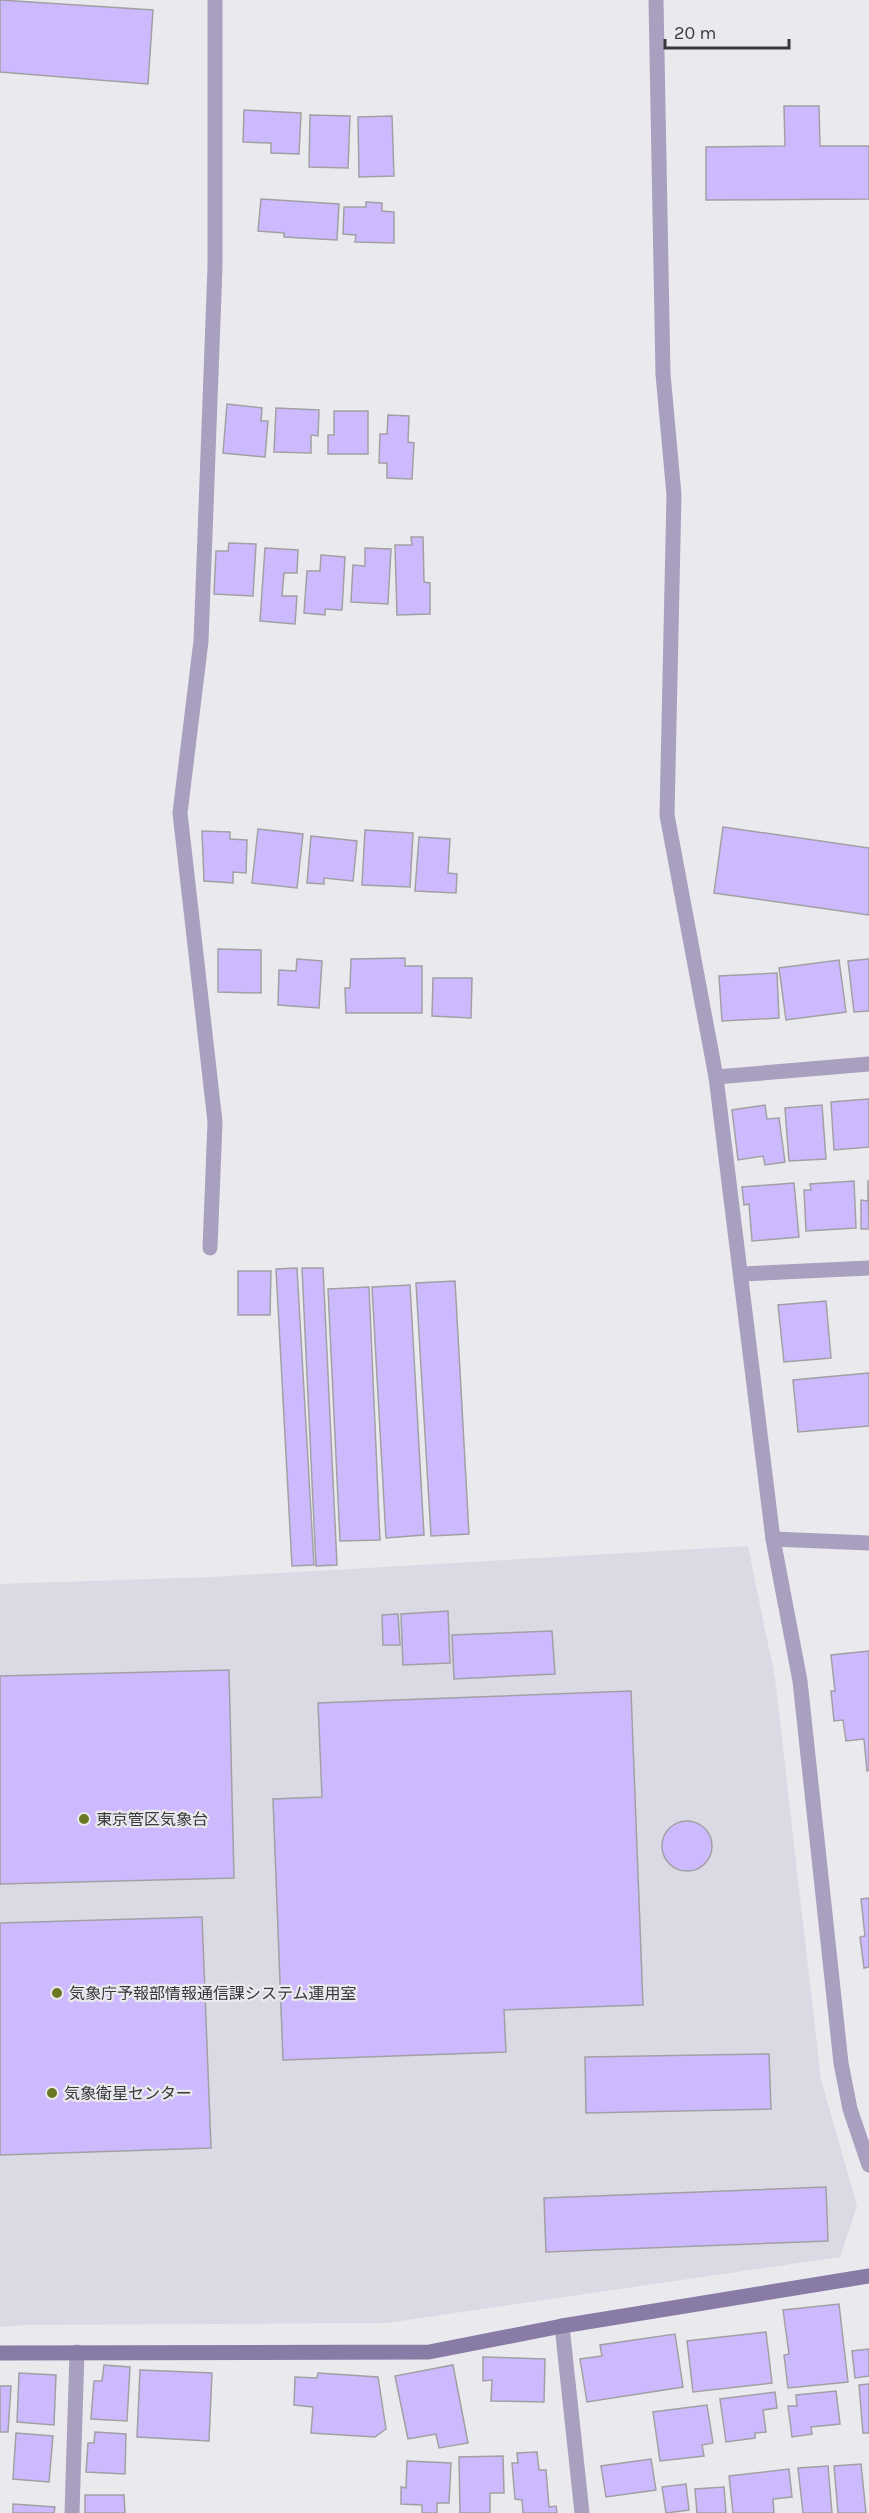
<svg xmlns="http://www.w3.org/2000/svg" width="869" height="2513" font-family="Karla,'Noto Sans JP',sans-serif">
<style>
.built{fill:#dbd9e4}
.building{fill:#cdbafe;stroke:#a1a0a4;stroke-width:1.5}
.lines{fill:none;stroke-linecap:round;stroke-linejoin:round}
.lane{stroke:#a8a0be;stroke-width:15}
.street{stroke:#a8a0be;stroke-width:15}
.secondary{stroke:#887ca7;stroke-width:15}
.poi-dot{fill:#6c7823;stroke:#eae9ee;stroke-width:2}
.labels{text-anchor:middle;dominant-baseline:central;stroke-width:4.5;stroke-linejoin:round;paint-order:stroke}
.poi-label{font-size:16px;fill:#39383a;stroke:#eae9ee;text-anchor:start}
</style>
<rect width="100%" height="100%" fill="#eae9ee"/>
<path class="built" d="M748,1546L775,1678L821,2080L857,2206L840,2257L386,2323L25,2325L0,2327V1584L210,1577Z"/>
<g class="building">
<path d="M0,0L153,10L148,84L0,72Z"/>
<path d="M784,106H819L820,146H869V199L706,200V147L785,146Z"/>
<path d="M244,110L301,113L299,154L271,153V143L243,142Z"/>
<path d="M310,115L350,116L348,168L309,167Z"/>
<path d="M392,116L394,176L359,177L358,117Z"/>
<path d="M261,199L339,204L337,240L284,237V233L258,231Z"/>
<path d="M366,202L382,203V211L394,212V243L355,242L356,235L343,234L344,207H366Z"/>
<path d="M227,404L262,408L261,421H268L265,457L223,453Z"/>
<path d="M276,408L319,410L318,436L311,435V453L274,452Z"/>
<path d="M334,411H368V454H328V435H334Z"/>
<path d="M388,415L409,416L408,442L414,443L412,479L387,478V463H379L380,434H387Z"/>
<path d="M411,537H423L424,582L430,583V614L397,615L395,545H412Z"/>
<path d="M229,543L256,544L253,596L214,594L216,551H228Z"/>
<path d="M265,548L298,550L297,573H284L282,596H297L295,624L260,621Z"/>
<path d="M365,548L391,549L388,604L351,602L353,565L365,566Z"/>
<path d="M321,555L345,557L342,610L325,609V615L304,613L307,571H320Z"/>
<path d="M723,827L869,848V915L714,893Z"/>
<path d="M258,829L303,834L297,888L252,883Z"/>
<path d="M365,830L413,833L410,887L362,885Z"/>
<path d="M202,831L230,832V839L247,840L246,873L233,872V883L204,881Z"/>
<path d="M311,836L357,841L353,881L324,878V884L307,883Z"/>
<path d="M419,837L450,839L448,873L457,874L456,893L415,891Z"/>
<path d="M218,949L261,950V993L218,992Z"/>
<path d="M405,958V966H422V1013H346L345,988H350L351,959Z"/>
<path d="M297,959L322,961L319,1008L278,1005L279,970L296,971Z"/>
<path d="M869,959V1011L854,1012L848,961Z"/>
<path d="M839,960L846,1012L786,1020L779,968Z"/>
<path d="M777,973L779,1018L722,1021L719,976Z"/>
<path d="M433,978H472L471,1018L432,1016Z"/>
<path d="M869,1099V1147L834,1150L831,1102Z"/>
<path d="M765,1105L767,1119L779,1118L785,1162L765,1165L763,1156L738,1160L732,1110Z"/>
<path d="M822,1105L826,1159L789,1161L785,1108Z"/>
<path d="M868,1180L869,1229H861V1200L868,1201Z"/>
<path d="M854,1181L856,1228L806,1231L804,1190H811L810,1184Z"/>
<path d="M794,1183L799,1237L752,1241L749,1204L744,1205L742,1187Z"/>
<path d="M297,1268L314,1565L292,1566L276,1269Z"/>
<path d="M302,1268H323L337,1565L316,1566Z"/>
<path d="M238,1271H271L270,1315H238Z"/>
<path d="M455,1281L469,1534L431,1536L416,1283Z"/>
<path d="M410,1285L424,1535L386,1538L372,1287Z"/>
<path d="M369,1287L380,1540L340,1541L328,1289Z"/>
<path d="M826,1301L831,1358L784,1362L778,1305Z"/>
<path d="M869,1373V1426L798,1432L793,1380Z"/>
<path d="M448,1611L450,1663L403,1665L401,1614Z"/>
<path d="M398,1614L400,1645H383L382,1615Z"/>
<path d="M552,1631L555,1674L454,1679L452,1635Z"/>
<path d="M869,1651V1770L867,1771L864,1739L846,1741L843,1720L834,1721L831,1691H835L831,1655Z"/>
<path d="M229,1670L234,1878L0,1884V1676Z"/>
<path d="M631,1691L643,2005L504,2010L506,2052L283,2060L273,1799L322,1797L318,1703Z"/>
<circle cx="687" cy="1846" r="25"/>
<path d="M869,1898V1967L864,1968L860,1937L865,1936L861,1899Z"/>
<path d="M202,1917L211,2148L0,2155V1923Z"/>
<path d="M769,2054L771,2109L586,2113L585,2057Z"/>
<path d="M826,2187L828,2241L546,2252L544,2198Z"/>
<path d="M839,2304L848,2382L788,2388L784,2355L789,2354L783,2310Z"/>
<path d="M766,2332L772,2383L693,2392L687,2341Z"/>
<path d="M675,2334L683,2387L587,2402L580,2359L602,2356L600,2345Z"/>
<path d="M869,2349V2376L855,2378L852,2351Z"/>
<path d="M483,2357L545,2359L544,2402L491,2401L492,2380L483,2381Z"/>
<path d="M104,2365L130,2367L127,2421L91,2419L94,2381H102Z"/>
<path d="M453,2365L468,2443L439,2448L436,2434L408,2439L395,2376Z"/>
<path d="M140,2370L212,2373L209,2441L137,2437Z"/>
<path d="M19,2373L56,2375L54,2425L17,2422Z"/>
<path d="M318,2373L378,2377L386,2429L375,2437L311,2433L313,2407L294,2405L295,2377L317,2378Z"/>
<path d="M869,2384V2433H863L859,2385Z"/>
<path d="M0,2386H11L8,2432H0Z"/>
<path d="M836,2391L840,2424L811,2427L812,2434L792,2437L788,2406H797L796,2395Z"/>
<path d="M775,2392L777,2408L763,2410L766,2432L755,2433V2438L726,2442L720,2399Z"/>
<path d="M707,2405L713,2443L702,2445L704,2456L660,2461L653,2412Z"/>
<path d="M95,2432L126,2434L125,2474L86,2472L88,2443H94Z"/>
<path d="M16,2433L53,2436L49,2482L13,2479Z"/>
<path d="M537,2452L539,2470H546L549,2507L556,2506L557,2513H523L522,2500L515,2499L512,2463H518L517,2453Z"/>
<path d="M503,2456L504,2493H490V2513H460L459,2457Z"/>
<path d="M651,2459L656,2490L606,2497L601,2466Z"/>
<path d="M407,2461L451,2463L449,2503H437V2513H422V2505L401,2504V2487L406,2488Z"/>
<path d="M861,2464L866,2513H838L834,2466Z"/>
<path d="M828,2466L832,2513H803L798,2468Z"/>
<path d="M789,2469L792,2497L773,2499L774,2513H733L729,2476Z"/>
<path d="M686,2484L689,2510L666,2513L662,2487Z"/>
<path d="M724,2487L726,2513H697L695,2489Z"/>
<path d="M85,2495H124L125,2513H85Z"/>
<path d="M13,2504L55,2507L54,2513H13Z"/>
</g>
<g class="lines">
<g class="lane">
<path d="M716,1077L869,1064"/>
<path d="M741,1274L869,1268"/>
<path d="M72,2513L77,2352"/>
</g>
<g class="street">
<path d="M656,0L663,374L674,495L667,815L716,1077L773,1539L800,1681L841,2063L850,2109L869,2165"/>
<path d="M210,1248L215,1122L180,813L201,641L215,267V0"/>
<path d="M773,1539L869,1543"/>
<path d="M562,2326L582,2513"/>
</g>
<path class="secondary" d="M0,2353L429,2352L562,2326L869,2276"/>
</g>
<g class="poi-dot">
<circle cx="84" cy="1819" r="6"/>
<circle cx="57" cy="1993" r="6"/>
<circle cx="52" cy="2093" r="6"/>
</g>
<g class="labels">
<g class="poi-label">
<text x="96" y="1819">東京管区気象台</text>
<text x="69" y="1993">気象庁予報部情報通信課システム運用室</text>
<text x="64" y="2093">気象衛星センター</text>
</g>
</g>
<path d="M665 39v9h124v-9" fill="none" stroke="#39383a" stroke-width="3"/>
<text x="674" y="39" font-size="18" fill="#39383a" stroke="#eae9ee" stroke-width="4.5" paint-order="stroke">20 m</text>
</svg>
